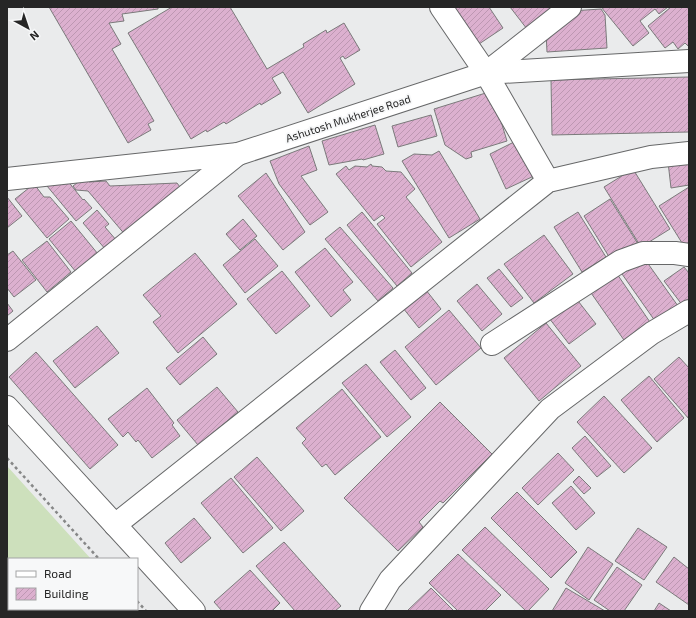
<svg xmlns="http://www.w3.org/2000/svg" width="696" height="618" font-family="'Exo 2',sans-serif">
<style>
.pitch{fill:#cde0bc}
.building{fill:url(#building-hatch);stroke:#7b7a7b}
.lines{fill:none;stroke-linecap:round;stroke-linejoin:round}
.minor-casing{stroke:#676869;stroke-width:24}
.path{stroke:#868787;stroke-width:2.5;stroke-dasharray:3 3;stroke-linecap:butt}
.minor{stroke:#fff;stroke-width:22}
.labels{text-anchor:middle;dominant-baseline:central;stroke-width:3.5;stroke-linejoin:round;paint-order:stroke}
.street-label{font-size:11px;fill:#262626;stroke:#f7f8f9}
</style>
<defs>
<pattern id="building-hatch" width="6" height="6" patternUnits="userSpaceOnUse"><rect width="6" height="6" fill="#dcb0cf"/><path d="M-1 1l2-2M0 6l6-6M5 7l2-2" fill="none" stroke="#bd97b2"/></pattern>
</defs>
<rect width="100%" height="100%" fill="#eaebec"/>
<path class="pitch" d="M7,466L91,559H9V609H136L138,611H7Z"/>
<g class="building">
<path d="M49,7H158V9L122,14L124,21L109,23L121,44L112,49L154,121L148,124L151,130L128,143Z"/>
<path d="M172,7H230L267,69L304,47L303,44L326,30L327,33L344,23L360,50L345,59L343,56L340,58L355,84L308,113L283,72L272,78L281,93L261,105L260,103L226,124L224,122L207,132L206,130L191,139L128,33Z"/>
<path d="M450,7H489L503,28L476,46Z"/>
<path d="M510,7H554L527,29Z"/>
<path d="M601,7H668L659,14L655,9L640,21L649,33L633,46Z"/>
<path d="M671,7H689V47L685,43L678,49L673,42L665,48L648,26Z"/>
<path d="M601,9L605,15L607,48L547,52L546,32L571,11Z"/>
<path d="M689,77V132L552,135L551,80Z"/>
<path d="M489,92L500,118L507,141L471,152L472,157L466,159L445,145L434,109Z"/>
<path d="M431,115L437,136L398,147L392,126Z"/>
<path d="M375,125L384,154L363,160L362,159L329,165L322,141Z"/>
<path d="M518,140L534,176L506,189L490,154Z"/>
<path d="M309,146L317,170L301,176L328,212L310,225L279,184L270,161Z"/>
<path d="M439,151L480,219L449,238L402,161L414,154L432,155Z"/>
<path d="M689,159V185L671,188L668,162Z"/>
<path d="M371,164L372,166L382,167L386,171L401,172L415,189L406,197L442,242L411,267L377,224L385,218L382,215L374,221L336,174L346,166L349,170L355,166L367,167Z"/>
<path d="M633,169L670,229L641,247L604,187Z"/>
<path d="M266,173L305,232L283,250L238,196Z"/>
<path d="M85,177L89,182L106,181L110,186L177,183L180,187L127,237L88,191L76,190L73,186Z"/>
<path d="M67,180L83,200L84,199L92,208L76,221L47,186L52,182Z"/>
<path d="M34,184L44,197H50L69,219L47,238L15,199Z"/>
<path d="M689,187V250L687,251L659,206Z"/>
<path d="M7,197L22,216L7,228Z"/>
<path d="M610,199L638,244L611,260L584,216Z"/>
<path d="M97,210L109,224L105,227L117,241L106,250L83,223Z"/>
<path d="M362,212L412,273L397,286L347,225Z"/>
<path d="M578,212L606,257L582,272L554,227Z"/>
<path d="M243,219L257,236L240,250L226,234Z"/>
<path d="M71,221L98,254L76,272L49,239Z"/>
<path d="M340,227L393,288L378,301L325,239Z"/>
<path d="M544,235L573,274L534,303L504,264Z"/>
<path d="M255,239L278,266L245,293L223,265Z"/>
<path d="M47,241L71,272L47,292L22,260Z"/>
<path d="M325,248L353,282L343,290L351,300L331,317L295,272Z"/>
<path d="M13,251L36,280L14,297L7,288V255Z"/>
<path d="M195,253L237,304L178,353L153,322L161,316L143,295Z"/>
<path d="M644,258L678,306L655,321L622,274Z"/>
<path d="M684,267L689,273V302L683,306L664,281Z"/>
<path d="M499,269L523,298L511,307L487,278Z"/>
<path d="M282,271L310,306L276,334L247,299Z"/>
<path d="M615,271L652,325L626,343L589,290Z"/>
<path d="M477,284L502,314L482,331L457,301Z"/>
<path d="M422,285L441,309L419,328L399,303Z"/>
<path d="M575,297L596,324L569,344L549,318Z"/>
<path d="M7,303L13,311L7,316Z"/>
<path d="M449,310L481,348L436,385L405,347Z"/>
<path d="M546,323L581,366L539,401L504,358Z"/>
<path d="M97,326L119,353L75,388L53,361Z"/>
<path d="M203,337L217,354L180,385L166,368Z"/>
<path d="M395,350L426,388L411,400L380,362Z"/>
<path d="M36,352L118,445L90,469L9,377Z"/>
<path d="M679,357L689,368V419L654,379Z"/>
<path d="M366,364L411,417L387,437L342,383Z"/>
<path d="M649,376L684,418L657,442L621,400Z"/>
<path d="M217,387L238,412L198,445L177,420Z"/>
<path d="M147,388L174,423L172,425L180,436L152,458L138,440L136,442L128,432L123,437L108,419Z"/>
<path d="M342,389L381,437L335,475L326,464L322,467L302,443L306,439L296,428Z"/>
<path d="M604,396L652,448L624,473L577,422Z"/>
<path d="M440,402L492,454L443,503L440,501L419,522L423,527L398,551L344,498Z"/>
<path d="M585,436L611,466L597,477L572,448Z"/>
<path d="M558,453L574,470L538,505L522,488Z"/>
<path d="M257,457L304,511L281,531L234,477Z"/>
<path d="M579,476L591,488L584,494L573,482Z"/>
<path d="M231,478L273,528L243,553L201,503Z"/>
<path d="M571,486L595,513L576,530L552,503Z"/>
<path d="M517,492L577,552L551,578L491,518Z"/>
<path d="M194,518L211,538L181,563L165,543Z"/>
<path d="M485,527L549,589L528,611H526L462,550Z"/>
<path d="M638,528L667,547L644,580L615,561Z"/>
<path d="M284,542L341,606L335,611H295L256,566Z"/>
<path d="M588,547L613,564L589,600L565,583Z"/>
<path d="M458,554L501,595L485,611H458L429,583Z"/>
<path d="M674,557L689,569V605L656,582Z"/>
<path d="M617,567L642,585L624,611H610L594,600Z"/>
<path d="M250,570L280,603L272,611H222L214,602Z"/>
<path d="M431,588L454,611H407Z"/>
<path d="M566,588L605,611H552Z"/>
<path d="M659,603L671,611H654Z"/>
</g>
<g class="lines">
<defs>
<g id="minor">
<path d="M441,7L486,73L548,181"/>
<path d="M486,73L570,7"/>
<path d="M7,179L238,154L486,73L689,61"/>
<path d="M7,340L238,154"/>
<path d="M492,344L621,261L643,253H675L689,255"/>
<path d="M7,407L194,611"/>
<path d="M115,525L548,181L651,157L689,153"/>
<path d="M371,611L390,580L550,409L652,333L689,311"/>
</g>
</defs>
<use href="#minor" class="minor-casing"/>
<g class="path">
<path d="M7,458L99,559"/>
<path d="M137,601L146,611"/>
</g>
<use href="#minor" class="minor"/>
</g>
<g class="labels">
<g class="street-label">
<text transform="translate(348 118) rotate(-18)">Ashutosh Mukherjee Road</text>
</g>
</g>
<rect width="696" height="618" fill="none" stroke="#262626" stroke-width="16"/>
<rect x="8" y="558" width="130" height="52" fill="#f7f8f9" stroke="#a3a4a5"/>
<rect x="16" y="571" width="20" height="6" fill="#ffffff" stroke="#a3a4a5"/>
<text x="44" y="578" font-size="12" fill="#262626">Road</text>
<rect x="16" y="588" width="20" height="12" fill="url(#building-hatch)" stroke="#a3a4a5"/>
<text x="44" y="598" font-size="12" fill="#262626">Building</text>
<g transform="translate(28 28) rotate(140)" stroke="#f7f8f9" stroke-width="3" paint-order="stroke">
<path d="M0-3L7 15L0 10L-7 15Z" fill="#262626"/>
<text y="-6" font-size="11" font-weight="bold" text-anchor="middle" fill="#262626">N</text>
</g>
</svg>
